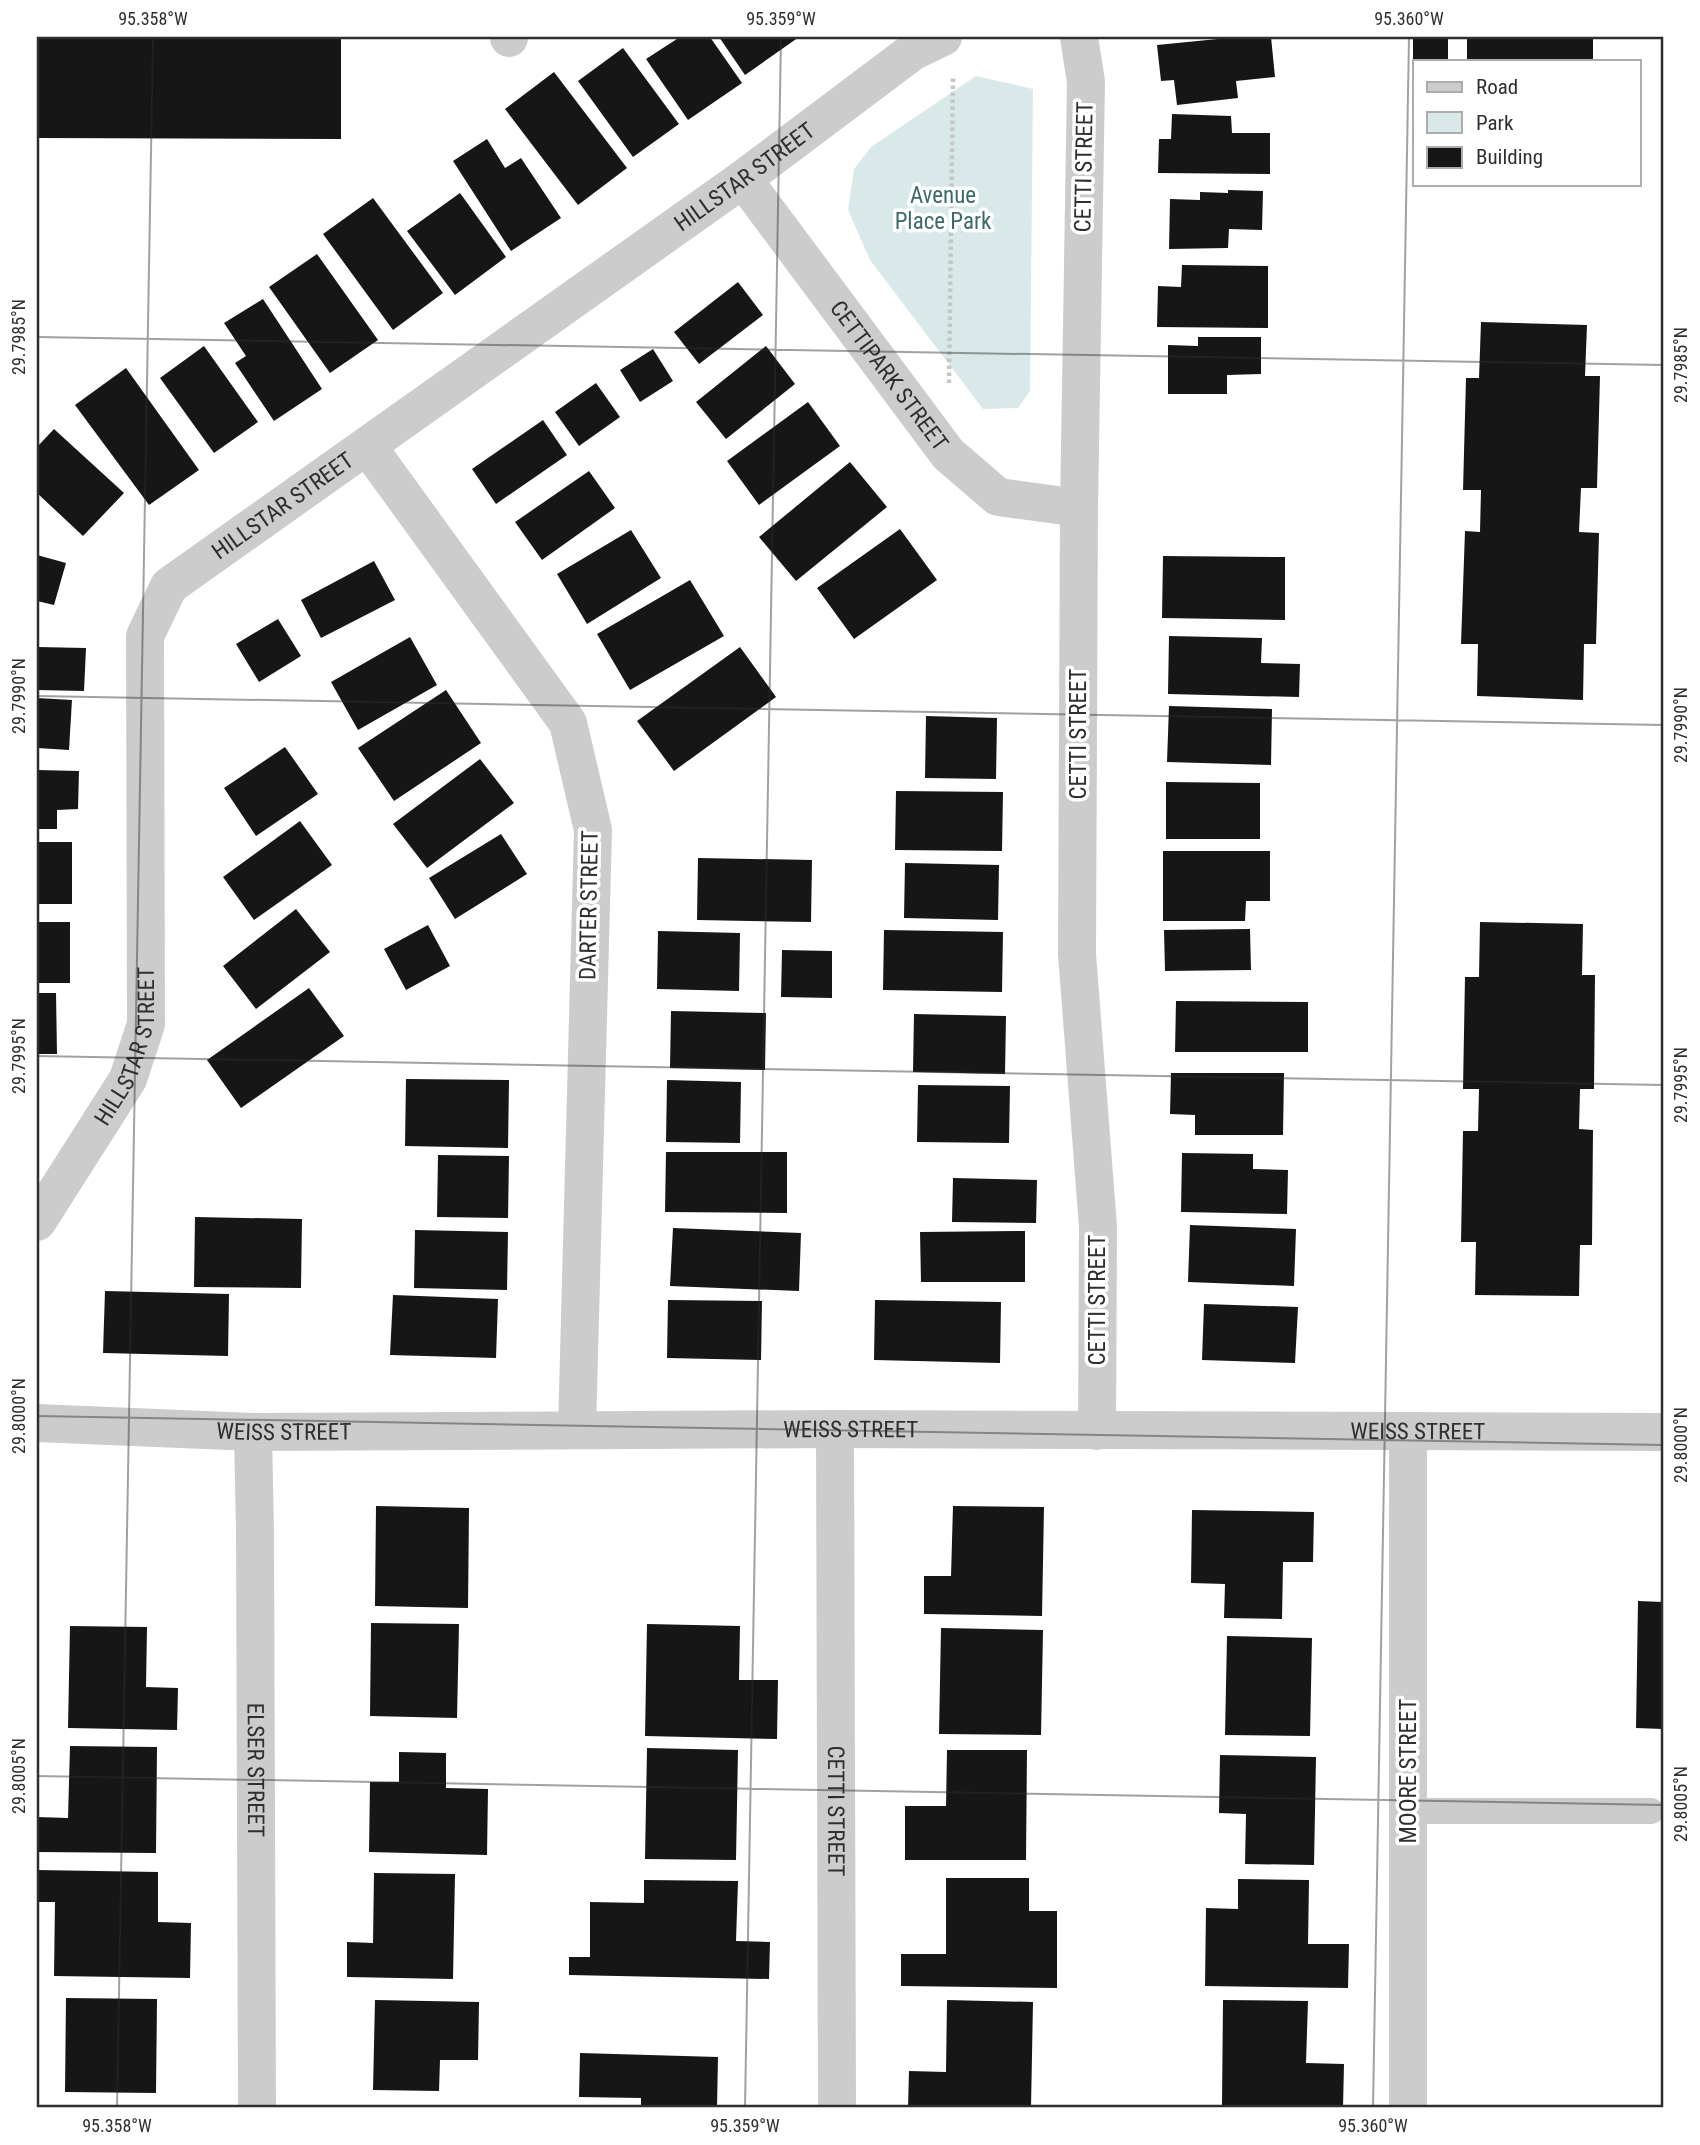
<svg xmlns="http://www.w3.org/2000/svg" width="1700" height="2145" font-family="'Roboto Condensed',sans-serif">
<style>
.green{fill:#d9e9e9}
.building{fill:#161616}
.lines{fill:none;stroke-linecap:round;stroke-linejoin:round}
.path{stroke:#c6c6c6;stroke-width:4.5;stroke-dasharray:3.5 3.5;stroke-linecap:butt}
.service{stroke:#ccc;stroke-width:26}
.minor{stroke:#ccc;stroke-width:38}
.ticks{fill:none;stroke:#2f2f2f;stroke-width:2;stroke-opacity:0.45}
.labels{text-anchor:middle;dominant-baseline:central;stroke-width:7;stroke-linejoin:round;paint-order:stroke}
.street-label{font-size:23px;fill:#2f2f2f;stroke:#fff}
.park-label{font-size:23px;fill:#3b696c;stroke:#fff}
.neatline{fill:none;stroke:#2f2f2f;stroke-width:2.5}
.ticks-label{font-size:18px;text-anchor:middle;fill:#2f2f2f}
</style>
<rect width="100%" height="100%" fill="#fff"/>
<path class="green" d="M976,76L1033,89L1030,391L1018,408L983,409L870,260L848,210L854,169L871,147Z"/>
<g class="building">
<path d="M37,37H341V139L37,138Z"/>
<path d="M680,37H710L742,83L688,120L646,59Z"/>
<path d="M719,37H799L745,75Z"/>
<path d="M1238,37H1271L1275,77L1236,81L1238,98L1177,105L1174,80L1161,81L1157,45Z"/>
<rect x="1413" y="37" width="35" height="24"/>
<rect x="1467" y="37" width="126" height="24"/>
<path d="M623,48L679,124L633,157L578,81Z"/>
<path d="M554,72L627,168L578,205L505,109Z"/>
<path d="M1172,114L1231,116L1232,133H1270V174L1158,173L1159,139H1171Z"/>
<path d="M487,139L505,168L521,158L561,218L511,251L453,161Z"/>
<path d="M1228,190L1263,191L1262,230L1229,229L1228,248L1169,249L1170,199L1200,200V192L1228,193Z"/>
<path d="M460,193L506,257L455,295L407,231Z"/>
<path d="M373,198L443,293L393,330L323,234Z"/>
<path d="M317,254L378,340L330,373L269,287Z"/>
<path d="M1182,265L1268,266V328L1157,327L1158,286L1181,287Z"/>
<path d="M738,282L763,315L699,364L674,332Z"/>
<path d="M263,299L322,389L274,421L235,363L246,356L224,323Z"/>
<path d="M1481,322L1587,325L1585,376H1600L1597,488H1581L1579,532L1599,533L1596,644H1584L1583,700L1477,696L1478,644H1461L1465,531L1480,532L1481,490H1463L1466,378H1479Z"/>
<path d="M1198,337H1261V374L1227,375V394H1168V345L1198,346Z"/>
<path d="M204,346L258,422L214,453L160,378Z"/>
<path d="M766,346L795,384L726,439L696,402Z"/>
<path d="M653,349L673,381L640,402L620,370Z"/>
<path d="M126,368L199,470L149,505L75,405Z"/>
<path d="M596,383L620,417L579,446L555,412Z"/>
<path d="M808,402L840,446L759,505L727,461Z"/>
<path d="M543,420L567,455L496,504L472,469Z"/>
<path d="M54,429L124,493L83,536L37,493V447Z"/>
<path d="M850,462L887,507L796,581L759,537Z"/>
<path d="M589,471L615,508L542,560L515,522Z"/>
<path d="M900,529L937,580L854,639L817,588Z"/>
<path d="M631,530L661,578L587,624L557,574Z"/>
<path d="M37,555L66,563L54,605L37,601Z"/>
<path d="M1163,556L1285,557V620L1162,618Z"/>
<path d="M374,561L395,600L321,638L301,600Z"/>
<path d="M690,580L724,636L630,690L597,634Z"/>
<path d="M278,619L301,656L259,682L236,644Z"/>
<path d="M1169,636L1262,638L1261,663L1300,664L1299,697L1168,694Z"/>
<path d="M410,637L437,685L358,730L331,682Z"/>
<path d="M37,647L86,648L84,691L37,690Z"/>
<path d="M740,647L776,697L674,771L637,721Z"/>
<path d="M446,690L481,743L394,801L358,748Z"/>
<path d="M37,698L72,700L69,750L37,748Z"/>
<path d="M1169,706L1272,709L1271,765L1167,762Z"/>
<path d="M926,716L997,718L996,779L925,778Z"/>
<path d="M285,747L318,794L256,836L224,788Z"/>
<path d="M480,759L514,803L427,868L393,824Z"/>
<path d="M37,770L79,771L78,809L57,810V829H37Z"/>
<path d="M1166,782L1260,783V839H1166Z"/>
<path d="M896,791L1003,792L1002,851L895,850Z"/>
<path d="M300,821L332,865L254,920L223,877Z"/>
<path d="M501,834L527,874L455,919L429,878Z"/>
<rect x="37" y="842" width="35" height="62"/>
<path d="M1163,851H1270V901H1246L1245,921H1163Z"/>
<path d="M698,858L812,860L811,922L697,920Z"/>
<path d="M905,863L999,865L998,920L904,918Z"/>
<path d="M296,909L330,952L256,1009L223,966Z"/>
<rect x="37" y="922" width="33" height="61"/>
<path d="M1480,922L1583,924L1582,975H1595L1594,1089H1580L1579,1129L1593,1130L1592,1245H1580L1579,1296L1475,1295L1476,1242H1461L1463,1131H1478L1479,1089H1463L1465,977H1479Z"/>
<path d="M428,925L450,966L406,990L384,949Z"/>
<path d="M1250,929L1251,970L1165,971L1164,930Z"/>
<path d="M884,930L1003,932L1002,992L883,990Z"/>
<path d="M658,931L740,933L739,991L657,989Z"/>
<path d="M782,950L832,951V998L781,997Z"/>
<path d="M309,988L344,1036L241,1108L207,1060Z"/>
<path d="M37,993H56L57,1054H37Z"/>
<path d="M1176,1001L1308,1002V1052H1175Z"/>
<path d="M671,1011L766,1013L765,1070L670,1068Z"/>
<path d="M914,1014L1006,1016L1005,1074L913,1072Z"/>
<path d="M1171,1073H1284L1283,1135H1195V1115L1170,1114Z"/>
<path d="M406,1079L509,1080L508,1148L405,1146Z"/>
<path d="M667,1080L741,1082L740,1143L666,1142Z"/>
<path d="M918,1085L1010,1086L1009,1143L917,1142Z"/>
<path d="M666,1152H787V1213L665,1212Z"/>
<path d="M1182,1153L1253,1154V1169L1288,1170L1287,1214L1181,1212Z"/>
<path d="M438,1155L509,1156L508,1218L437,1217Z"/>
<path d="M953,1178L1037,1180L1036,1223L952,1222Z"/>
<path d="M195,1217L302,1219L301,1288L194,1287Z"/>
<path d="M1190,1225L1296,1229L1294,1286L1188,1282Z"/>
<path d="M673,1228L801,1233L799,1291L670,1286Z"/>
<path d="M415,1230L508,1232L507,1290L414,1288Z"/>
<path d="M1025,1231V1282H921L920,1232Z"/>
<path d="M105,1291L229,1294L228,1356L103,1353Z"/>
<path d="M393,1295L498,1299L496,1358L390,1355Z"/>
<path d="M668,1300L762,1301L761,1360L667,1358Z"/>
<path d="M875,1300L1001,1302L1000,1363L874,1360Z"/>
<path d="M1204,1304L1298,1307L1295,1363L1202,1360Z"/>
<path d="M376,1506L469,1508L468,1608L375,1606Z"/>
<path d="M953,1506L1044,1507L1042,1616L924,1614V1576H951Z"/>
<path d="M1192,1510L1314,1512L1313,1562H1283L1282,1619L1224,1618L1225,1584L1191,1583Z"/>
<path d="M1638,1601L1663,1602V1729L1636,1728Z"/>
<path d="M371,1623L459,1624L457,1718L370,1716Z"/>
<path d="M647,1624L740,1626L739,1680H778L777,1739L645,1736Z"/>
<path d="M70,1626L147,1627L146,1687L178,1688L177,1730L68,1728Z"/>
<path d="M941,1628L1043,1630L1041,1735L939,1734Z"/>
<path d="M1227,1636L1312,1638L1310,1736L1225,1735Z"/>
<path d="M70,1746L157,1747L156,1853L37,1852V1817L68,1818Z"/>
<path d="M647,1748L738,1750L736,1860L645,1859Z"/>
<path d="M947,1750H1027L1026,1860H905V1806H946Z"/>
<path d="M399,1752L446,1753V1788L488,1789L487,1855L369,1852L370,1782H399Z"/>
<path d="M1220,1755L1316,1757L1314,1865L1245,1864L1246,1814L1219,1813Z"/>
<path d="M37,1870L158,1872V1922L191,1923L190,1978L54,1976L55,1902H37Z"/>
<path d="M374,1873L455,1874L453,1979L347,1977V1942L373,1943Z"/>
<path d="M946,1878H1029V1911H1057V1988L901,1986V1954H946Z"/>
<path d="M1238,1879L1309,1880L1308,1944H1349L1348,1988L1205,1986L1206,1908L1238,1909Z"/>
<path d="M644,1880L738,1881L736,1941L770,1942L769,1979L569,1975V1957H590V1902L644,1903Z"/>
<path d="M66,1998L157,1999L156,2093L65,2092Z"/>
<path d="M375,2000L479,2002L478,2060H440L439,2091L373,2090Z"/>
<path d="M947,2000L1033,2002L1031,2108H908L909,2071L946,2072Z"/>
<path d="M1223,2000L1308,2001L1306,2063L1344,2064L1343,2107L1222,2105Z"/>
<path d="M580,2053L718,2057L717,2108H641V2098L579,2097Z"/>
</g>
<g class="lines">
<path class="path" d="M949,383L953,77"/>
<path class="service" d="M1408,1811H1651"/>
<g class="minor">
<path d="M1079,37L1086,82L1079,508L1077,954L1098,1227L1097,1431"/>
<path d="M509,38V37"/>
<path id="s1" d="M743,179L948,454L998,497L1079,508"/>
<path d="M368,447L568,723L593,830L577,1430"/>
<path id="s2" d="M37,1222L128,1079L146,1024L145,636L169,586L743,179L912,52L943,37"/>
<path id="s3" d="M37,1423L253,1432L835,1429L1663,1432"/>
<path id="s4" d="M835,1429L837,2108"/>
<path id="s5" d="M253,1432L255,1530L257,2108"/>
<path d="M1408,1433V2108"/>
</g>
</g>
<path class="ticks" d="M37,337L1663,365M37,696L1663,725M37,1056L1663,1085M37,1416L1663,1445M37,1776L1663,1805M117,2108L153,37M745,2108L781,37M1373,2108L1409,37"/>
<g class="labels">
<g class="street-label">
<text transform="translate(1084 167) rotate(-89)">CETTI STREET</text>
<text stroke="none"><textPath href="#s2" startOffset="1377">HILLSTAR STREET</textPath></text>
<text stroke="none"><textPath href="#s1" startOffset="245">CETTIPARK STREET</textPath></text>
<text stroke="none"><textPath href="#s2" startOffset="810">HILLSTAR STREET</textPath></text>
<text transform="translate(1078 734) rotate(-90)">CETTI STREET</text>
<text transform="translate(589 905) rotate(-89)">DARTER STREET</text>
<text stroke="none"><textPath href="#s2" startOffset="201">HILLSTAR STREET</textPath></text>
<text transform="translate(1097 1300) rotate(-90)">CETTI STREET</text>
<text stroke="none"><textPath href="#s3" startOffset="247">WEISS STREET</textPath></text>
<text stroke="none"><textPath href="#s3" startOffset="814">WEISS STREET</textPath></text>
<text stroke="none"><textPath href="#s3" startOffset="1381">WEISS STREET</textPath></text>
<text stroke="none"><textPath href="#s5" startOffset="338">ELSER STREET</textPath></text>
<text transform="translate(1408 1771) rotate(-90)">MOORE STREET</text>
<text stroke="none"><textPath href="#s4" startOffset="382">CETTI STREET</textPath></text>
</g>
<g class="park-label">
<text x="943" y="195">Avenue<tspan x="943" dy="26">Place Park</tspan></text>
</g>
</g>
<rect width="1700" height="2145" fill="none" stroke="#ffffff" stroke-width="77"/>
<rect x="1413" y="60" width="228" height="126" fill="#ffffff" stroke="#acacac" stroke-width="2"/>
<rect x="1427" y="82" width="35" height="10" fill="#cccccc" stroke="#acacac" stroke-width="2"/>
<text x="1476" y="94" font-size="21" fill="#2f2f2f">Road</text>
<rect x="1427" y="112" width="35" height="21" fill="#d9e9e9" stroke="#acacac" stroke-width="2"/>
<text x="1476" y="130" font-size="21" fill="#2f2f2f">Park</text>
<rect x="1427" y="147" width="35" height="21" fill="#161616" stroke="#acacac" stroke-width="2"/>
<text x="1476" y="164" font-size="21" fill="#2f2f2f">Building</text>
<rect x="38" y="38" width="1624" height="2068" class="neatline"/>
<g class="ticks-label">
<text x="153" y="25">95.358°W</text>
<text x="781" y="25">95.359°W</text>
<text x="1409" y="25">95.360°W</text>
<text transform="translate(19 337) rotate(-90)" y="6">29.7985°N</text>
<text transform="translate(1681 365) rotate(-90)" y="6">29.7985°N</text>
<text transform="translate(19 696) rotate(-90)" y="6">29.7990°N</text>
<text transform="translate(1681 725) rotate(-90)" y="6">29.7990°N</text>
<text transform="translate(19 1056) rotate(-90)" y="6">29.7995°N</text>
<text transform="translate(1681 1085) rotate(-90)" y="6">29.7995°N</text>
<text transform="translate(19 1416) rotate(-90)" y="6">29.8000°N</text>
<text transform="translate(1681 1445) rotate(-90)" y="6">29.8000°N</text>
<text transform="translate(19 1776) rotate(-90)" y="6">29.8005°N</text>
<text transform="translate(1681 1804) rotate(-90)" y="6">29.8005°N</text>
<text x="117" y="2132">95.358°W</text>
<text x="745" y="2132">95.359°W</text>
<text x="1373" y="2132">95.360°W</text>
</g>
</svg>
